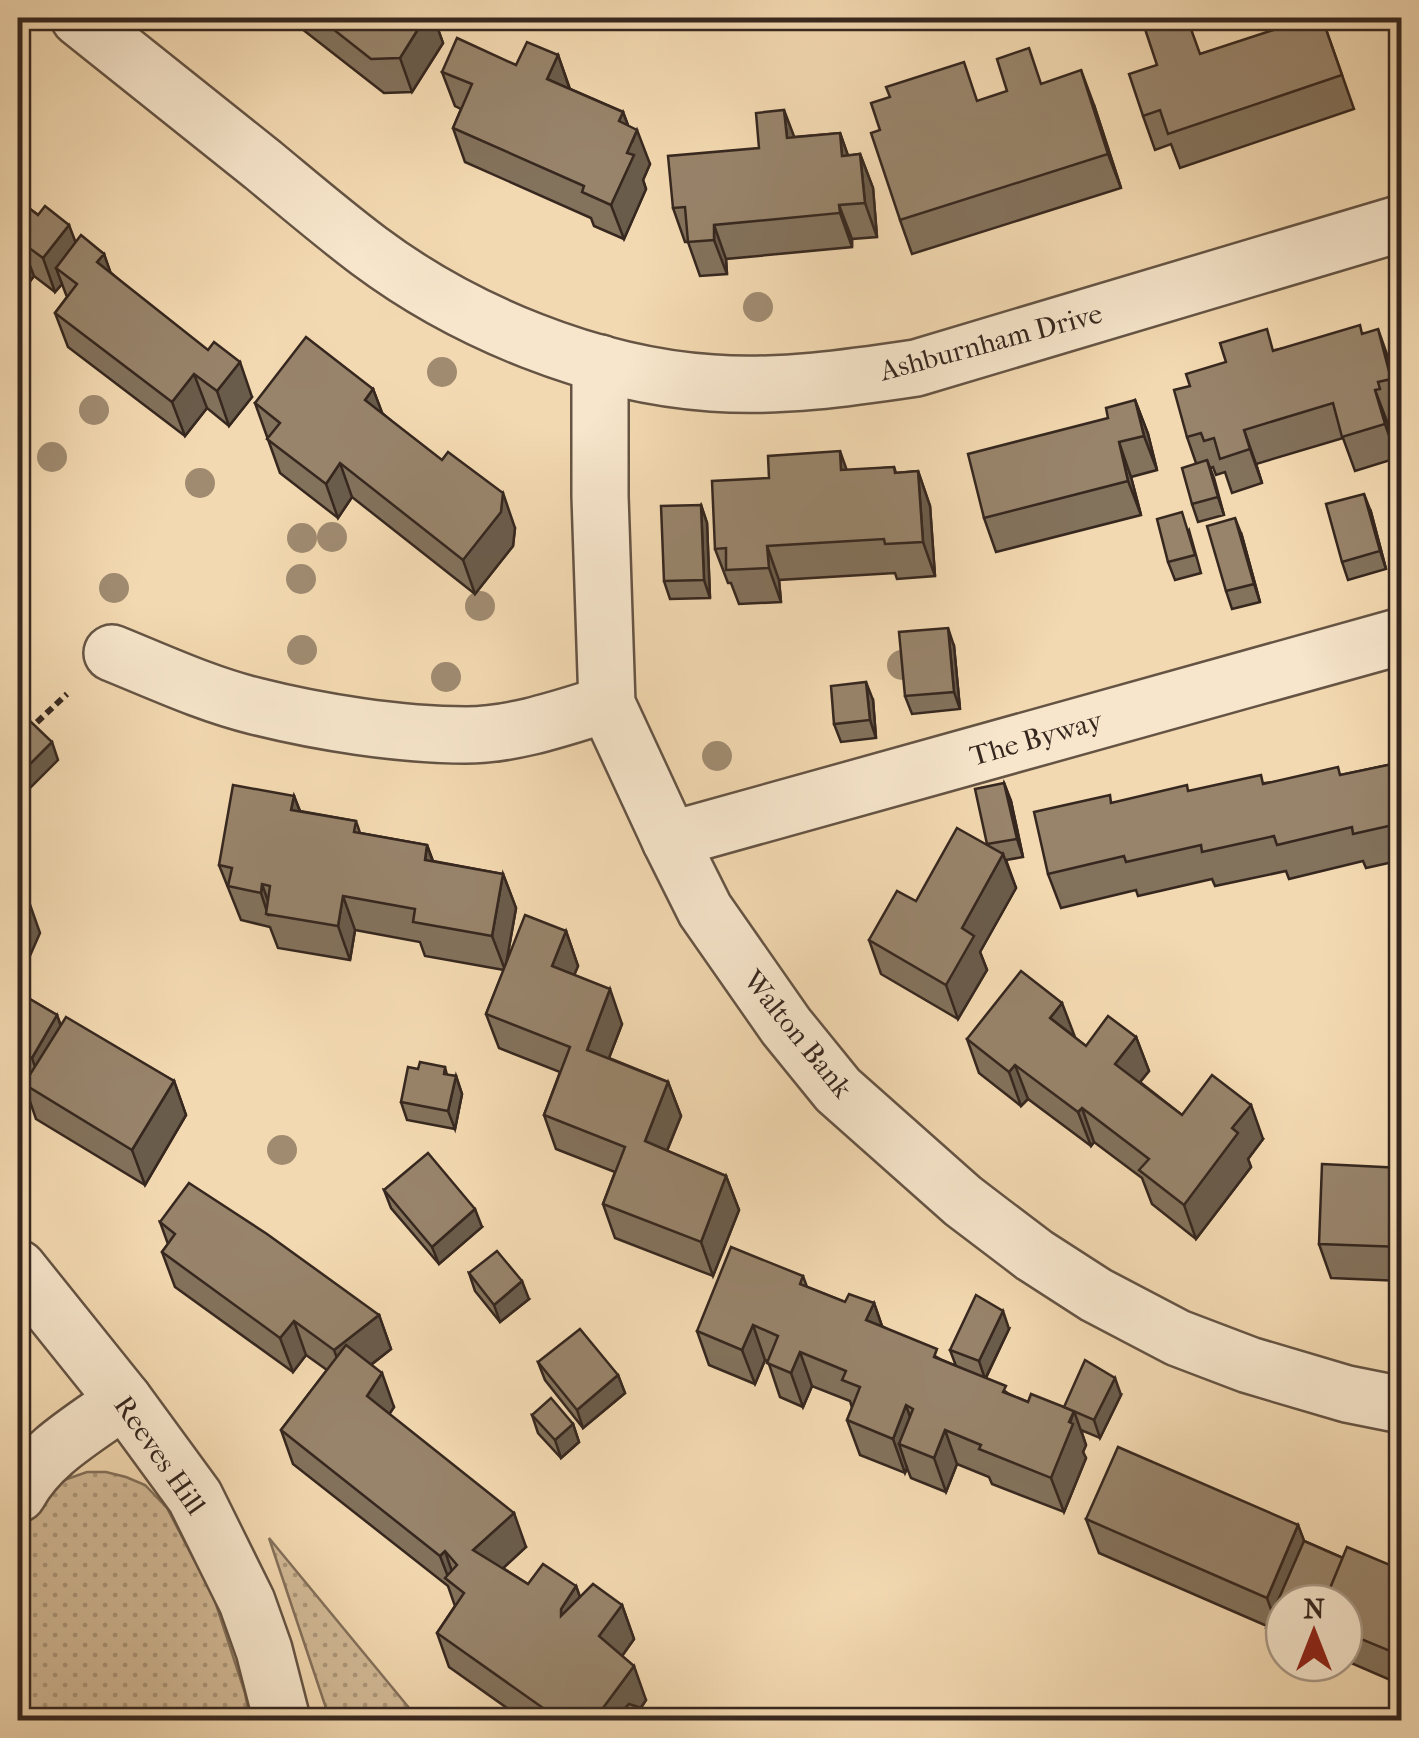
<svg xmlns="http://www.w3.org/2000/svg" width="1419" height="1738" font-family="'IM FELL French Canon',serif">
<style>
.grass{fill:url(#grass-dots);stroke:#84715c;stroke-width:2.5}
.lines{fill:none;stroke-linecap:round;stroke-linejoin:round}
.street-casing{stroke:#655444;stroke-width:60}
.path{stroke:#36271f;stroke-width:6;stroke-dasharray:8 5;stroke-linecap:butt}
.street{stroke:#f7e6cc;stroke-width:55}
.tree{fill:#a08b71}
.wall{fill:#83725c;stroke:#36271f;stroke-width:2.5}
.shaded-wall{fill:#6a5c4b;stroke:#36271f;stroke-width:2.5}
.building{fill:#98846b;stroke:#36271f;stroke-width:2.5}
.labels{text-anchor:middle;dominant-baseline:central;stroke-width:8;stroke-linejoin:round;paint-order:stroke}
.street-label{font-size:28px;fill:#36271f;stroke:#f7e6cc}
</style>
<defs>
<pattern id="grass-dots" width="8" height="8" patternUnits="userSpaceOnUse" patternTransform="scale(2.5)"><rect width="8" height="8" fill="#d3bb98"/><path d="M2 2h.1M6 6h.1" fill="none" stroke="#ac987b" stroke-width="1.8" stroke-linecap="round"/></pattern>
</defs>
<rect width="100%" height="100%" fill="#f3d9b1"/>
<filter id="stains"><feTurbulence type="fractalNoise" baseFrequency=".002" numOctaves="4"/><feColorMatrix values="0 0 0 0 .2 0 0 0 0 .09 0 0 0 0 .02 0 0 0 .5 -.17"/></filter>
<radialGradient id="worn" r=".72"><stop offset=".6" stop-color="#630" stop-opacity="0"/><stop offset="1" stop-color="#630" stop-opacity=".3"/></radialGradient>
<g class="grass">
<path d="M87,1472H106L126,1477L145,1485L167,1508L214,1598L245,1693L250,1720H18V1548L32,1507L48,1490L67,1479Z"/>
<path d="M269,1538L419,1720H330Z"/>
</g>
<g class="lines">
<defs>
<g id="street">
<path d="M79,18C141,67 202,116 263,165C298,194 333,224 369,251C464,322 593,375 712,383C780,388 849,378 916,368L1402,223"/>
<path d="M600,363V496L607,704L670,840L705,910L786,1026L838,1090L963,1201L1034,1255L1096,1295L1178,1338L1249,1365L1347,1394L1402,1405"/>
<path d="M112,653C159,672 206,694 255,706C318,722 400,735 466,735C513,735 562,718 607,704"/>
<path d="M670,840L1402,636"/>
<path d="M18,1268L124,1400L195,1497L247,1602L264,1650L282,1720"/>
<path d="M18,1494C41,1452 86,1428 124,1400"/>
</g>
</defs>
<use href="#street" class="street-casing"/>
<path class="path" d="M18,740L67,694"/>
<use href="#street" class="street"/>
</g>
<g class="tree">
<circle cx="758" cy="307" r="15"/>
<circle cx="442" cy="372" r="15"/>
<circle cx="94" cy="410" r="15"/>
<circle cx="52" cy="457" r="15"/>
<circle cx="200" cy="483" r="15"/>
<circle cx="332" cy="537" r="15"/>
<circle cx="302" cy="538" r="15"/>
<circle cx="301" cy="579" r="15"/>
<circle cx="114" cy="588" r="15"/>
<circle cx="480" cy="606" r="15"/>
<circle cx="302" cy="650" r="15"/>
<circle cx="902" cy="665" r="15"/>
<circle cx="446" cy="677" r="15"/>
<circle cx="717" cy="756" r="15"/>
<circle cx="282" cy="1150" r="15"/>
</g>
<g class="wall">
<path d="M288,18H434L443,43L412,92L384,93Z"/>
<path d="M1322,18L1354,109L1180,168L1171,144L1155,150L1143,116L1200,54Z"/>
<path d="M558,55L570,89L623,112L628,125L650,164L643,180L646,189L624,239L594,226L591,218L465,162L453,128L461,109L455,106L442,72L516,65Z"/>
<path d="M1042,84L1094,105L1121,188L912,254L900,220Z"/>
<path d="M840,133L848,156L860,154L873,188L877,237L852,239V247L726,259L727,274L700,276L688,242H685L673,208L759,148L794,137Z"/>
<path d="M18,200L75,242L104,254L110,272L252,397L229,426L207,408L185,436L68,347L55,313L67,297L62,284L55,292L34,276L18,297Z"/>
<path d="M1363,333L1390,363L1402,404V413L1390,416L1392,423L1388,424L1397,458L1355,471L1343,438L1256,464L1262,483L1232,493L1225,472L1216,475L1213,467L1210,468L1224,515L1198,522L1192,504L1196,463L1187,437L1190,386L1275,350Z"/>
<path d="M373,389L382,413L515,528L513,546L475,594L352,497L338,518L280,473L255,403Z"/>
<path d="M1135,400L1148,434L1157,470L1131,477L1141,515L996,552L984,518L1108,418Z"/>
<path d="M894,467L896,473L918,471L930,506L935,576L897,579L895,573L779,580L781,602L739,604L731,583H728L715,549L769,478Z"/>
<path d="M701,505L707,523L710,598L670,599L664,581Z"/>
<path d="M1371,512L1386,569L1348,580L1342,562Z"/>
<path d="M1189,530L1201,573L1175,580L1168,562Z"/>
<path d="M1242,536L1260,602L1232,609L1226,591Z"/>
<path d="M954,646L960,709L912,714L905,696Z"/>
<path d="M873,700L876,738L841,742L834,724Z"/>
<path d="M1402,762V860L1366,868L1363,861L1289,879L1286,871L1215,886L1212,879L1138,896L1136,890L1061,908L1048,874L1113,803L1189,791L1341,775Z"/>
<path d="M1004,783L1011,801L1023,857L1006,860L1016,888L980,952L987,970L958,1019L881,974L869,940L988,845Z"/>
<path d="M294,796L300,811L356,821L360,833L427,845L433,861L503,874L516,908L506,965L566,931L578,966L574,975L622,1024L609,1058L668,1082L681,1116L667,1151L726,1176L739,1210L713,1276L615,1238L603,1204L615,1172L556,1149L544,1115L560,1072L499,1048L486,1014L504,970L425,956L420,942L355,930L350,960L278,948L270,927L241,920L219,865Z"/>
<path d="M18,992L57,1015L61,1026L174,1081L186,1115L145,1185L36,1119L24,1084L32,1072L18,1063Z"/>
<path d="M1074,1037L1086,1046L1136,1037L1149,1071L1140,1082L1182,1115L1263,1139L1248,1159L1251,1167L1196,1239L1152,1204L1142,1178L1094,1142L1091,1146L1028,1099L1021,1106L979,1073L967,1039Z"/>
<path d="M445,1067L447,1075L456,1076L462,1094L455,1129L407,1120L401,1102L418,1069Z"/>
<path d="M1402,1168V1281L1331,1278L1319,1244Z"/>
<path d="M384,1190L482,1227L439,1264L391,1208Z"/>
<path d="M160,1222L379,1315L391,1349L371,1365L394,1407L389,1414L526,1547L503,1568L528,1584L576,1586L580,1597L622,1605L634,1639L622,1656L646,1700L641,1708L655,1720H524L449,1667L437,1633L455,1606L448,1586L293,1464L281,1430L327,1370L306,1355L293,1372L175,1287L162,1252L168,1244Z"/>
<path d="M469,1273L529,1299L500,1322L475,1291Z"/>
<path d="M803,1276L807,1287L845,1302L874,1303L882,1326L942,1360L956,1366L950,1350L1009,1329L986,1378L1009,1394L1028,1402L1064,1407L1121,1395L1100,1438L1081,1430L1086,1445L1083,1452L1086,1458L1064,1512L992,1484L989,1477L957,1464L946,1492L911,1478L907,1468L905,1473L860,1455L847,1420L852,1408L850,1401L812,1386L803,1407L780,1397L768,1361L765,1360L755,1384L709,1365L697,1331Z"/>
<path d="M538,1362L618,1375L625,1393L583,1428L545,1380Z"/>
<path d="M532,1415L573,1424L579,1442L561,1458L538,1433Z"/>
<path d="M1086,1519L1298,1525L1304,1541L1343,1558L1402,1570V1685L1344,1660V1603H1284V1650L1273,1646L1267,1626L1099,1553Z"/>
</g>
<g class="shaded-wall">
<path d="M425,18H434L443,43L412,92L400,58Z"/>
<path d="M558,55L570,90L547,79Z"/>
<path d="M1081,70L1094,105L1121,188L1108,154Z"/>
<path d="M784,110L797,144L787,138Z"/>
<path d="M623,112L633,140L637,130L650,164L643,180L646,189L624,239L611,205L619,121Z"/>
<path d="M840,133L852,167L842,156Z"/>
<path d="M860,154L873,188L877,237L865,203Z"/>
<path d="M839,205L852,239V247L840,213Z"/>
<path d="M69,225L82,259L56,268L62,284L55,292L43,258Z"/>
<path d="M714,225L726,259L727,274L714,240Z"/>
<path d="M21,242L34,276L18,297V247Z"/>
<path d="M104,254L116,288L97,262Z"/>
<path d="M1378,329L1390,363L1402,406L1391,379Z"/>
<path d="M240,362L252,397L229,426L217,391Z"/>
<path d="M194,374L207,408L185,436L172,402Z"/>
<path d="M373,389L386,423L365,400Z"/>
<path d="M1375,390L1388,424L1397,458L1385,424Z"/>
<path d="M1135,400L1148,434L1157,470L1144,436Z"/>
<path d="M1244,430L1256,464L1262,483L1250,449Z"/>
<path d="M1119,442L1131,477L1141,515L1128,481Z"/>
<path d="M840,451L852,485L841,470Z"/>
<path d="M1207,460L1214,478L1224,515L1218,497Z"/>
<path d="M340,463L352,497L338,518L326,484Z"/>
<path d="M918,471L930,506L935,576L923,542Z"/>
<path d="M503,493L515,528L513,546L475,594L463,560Z"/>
<path d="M1364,494L1371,512L1386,569L1380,551Z"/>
<path d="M701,505L707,523L710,598L704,580Z"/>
<path d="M1235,518L1242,536L1260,602L1254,584Z"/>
<path d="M767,546L779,580L781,602L769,568Z"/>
<path d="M948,628L954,646L960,709L954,692Z"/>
<path d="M866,682L873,700L876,738L870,720Z"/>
<path d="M52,742L58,760L18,800V776Z"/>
<path d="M1004,783L1011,801L1023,857L1017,839Z"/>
<path d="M294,796L307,830L291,810Z"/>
<path d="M427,845L439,879L425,860Z"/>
<path d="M1003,854L1016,888L980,952L987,970L958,1019L946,985L962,928Z"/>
<path d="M503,874L516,908L505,970L492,936Z"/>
<path d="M262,884L273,915H268L261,893Z"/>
<path d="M343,896L355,930L350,960L338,926Z"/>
<path d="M28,899L40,933L18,983V922Z"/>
<path d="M566,931L578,966L564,1000L552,966Z"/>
<path d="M610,989L622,1024L599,1084L587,1050Z"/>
<path d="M1062,1003L1075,1037L1050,1018Z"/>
<path d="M57,1015L63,1033L38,1076L32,1058Z"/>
<path d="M1136,1037L1149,1071L1127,1098L1115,1064Z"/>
<path d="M1015,1065L1028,1099L1021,1106L1009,1072Z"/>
<path d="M456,1076L462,1094L455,1129L448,1111Z"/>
<path d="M174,1081L186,1115L145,1185L132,1150Z"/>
<path d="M668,1082L681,1116L657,1175L645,1141Z"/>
<path d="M1251,1105L1263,1139L1248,1159L1251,1167L1196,1239L1184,1205L1232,1128Z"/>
<path d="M1082,1108L1094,1142L1091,1146L1078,1112Z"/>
<path d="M726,1176L739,1210L713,1276L701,1242Z"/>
<path d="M475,1209L482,1227L439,1264L432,1247Z"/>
<path d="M522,1281L529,1299L500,1322L494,1305Z"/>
<path d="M874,1303L886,1338L866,1320Z"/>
<path d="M1003,1311L1009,1329L985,1379L979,1361Z"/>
<path d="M379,1315L391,1349L346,1384L334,1350Z"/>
<path d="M294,1321L306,1355L293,1372L280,1338Z"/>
<path d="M753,1325L765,1360L755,1384L742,1350Z"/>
<path d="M800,1352L812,1386L803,1407L791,1373Z"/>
<path d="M382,1373L394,1407L379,1430L367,1396Z"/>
<path d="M618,1375L625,1393L583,1428L577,1410Z"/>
<path d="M1115,1378L1121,1395L1100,1438L1094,1420Z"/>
<path d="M906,1405L918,1440L899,1444L907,1468L905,1473L893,1439Z"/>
<path d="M1074,1411L1086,1445L1083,1452L1086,1458L1064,1512L1051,1478Z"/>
<path d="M573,1424L579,1442L561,1458L555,1440Z"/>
<path d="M945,1430L957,1464L946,1492L934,1458Z"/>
<path d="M514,1513L526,1547L486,1584L473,1550Z"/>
<path d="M1298,1525L1311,1559L1279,1632L1267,1598Z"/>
<path d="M445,1551L457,1586L450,1582L440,1556Z"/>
<path d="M576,1586L588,1620L561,1616V1609Z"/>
<path d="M622,1605L634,1639L612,1670L599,1636Z"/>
<path d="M634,1666L646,1700L632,1720H594Z"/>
</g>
<g class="building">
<path d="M319,18H425L400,58L371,59Z"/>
<path d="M1170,18H1187L1200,54L1310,18H1322L1342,75L1168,134L1160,110L1143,116L1129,74L1157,65L1144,26Z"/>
<path d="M457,38L516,65L527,42L558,55L547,79L623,112L619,121L637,130L627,153L634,155L611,205L582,192L584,186L453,128L472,84L442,72Z"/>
<path d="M1029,48L1041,84L1081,70L1108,154L900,220L871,133L880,130L871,103L890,97L886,87L964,62L977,101L1007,91L997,59Z"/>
<path d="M784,110L787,138L840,133L842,156L860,154L865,203L839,205L840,213L714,225V240L688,242L685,207L673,208L668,156L759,148L756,113Z"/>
<path d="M18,200L38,215L45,206L69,225L43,258L21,242L18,247Z"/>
<path d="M81,235L104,254L97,262L208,350L214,342L240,362L217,391L194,374L172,402L55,313L77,284L56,268Z"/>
<path d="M1360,325L1362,334L1378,329L1391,379L1378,382L1380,389L1375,390L1385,424L1342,437L1333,403L1244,430L1250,449L1220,459L1214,438L1204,441L1201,433L1187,437L1174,390L1190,386L1186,374L1226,362L1220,343L1267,329L1273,351Z"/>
<path d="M306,337L373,389L365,400L442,460L448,452L503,493L501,512L463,560L340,463L326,484L267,439L280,423L255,403Z"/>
<path d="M1135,400L1144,436L1119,442L1128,481L984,518L968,454L1108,418L1106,408Z"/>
<path d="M840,451L841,470L894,467L895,473L918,471L923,542L885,544L884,539L767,546L769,568L726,570V548L715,549L712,481L769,478L768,456Z"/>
<path d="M1207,460L1218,497L1192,504L1182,468Z"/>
<path d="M1364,494L1380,551L1342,562L1326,504Z"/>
<path d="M701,505L704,580L664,581L661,506Z"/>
<path d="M1182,512L1195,555L1168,562L1157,519Z"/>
<path d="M1235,518L1254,584L1226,591L1207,526Z"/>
<path d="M948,628L954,692L905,696L899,632Z"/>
<path d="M866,682L870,720L834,724L831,686Z"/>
<path d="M31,722L52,742L18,776V735Z"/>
<path d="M1402,762V823L1353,834L1352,827L1277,845L1274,836L1202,852L1201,845L1126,862L1124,856L1048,874L1034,812L1110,795L1111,803L1187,785L1188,791L1261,775L1263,784L1338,767L1340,775Z"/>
<path d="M1004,783L1017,839L987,844L975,789Z"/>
<path d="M233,785L294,796L291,810L356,821L354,832L427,845L425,860L503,874L492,936L413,922L415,909L343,896L338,926L266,914L270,886L262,884L261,893L228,886L232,868L219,865Z"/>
<path d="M957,828L1003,854L962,928L974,936L946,985L869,940L897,891L916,901Z"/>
<path d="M18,894L28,899L18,922Z"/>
<path d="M525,915L566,931L552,966L610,989L587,1050L668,1082L645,1141L726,1176L701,1242L603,1204L625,1147L544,1115L570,1047L486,1014Z"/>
<path d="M1021,971L1062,1003L1050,1018L1086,1046L1108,1016L1136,1037L1115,1064L1182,1115L1212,1075L1251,1105L1232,1128L1238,1133L1184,1205L1139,1170L1149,1159L1082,1108L1078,1112L1015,1065L1009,1072L967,1039Z"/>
<path d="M18,992L57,1015L32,1058L18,1049Z"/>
<path d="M66,1017L174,1081L132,1150L24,1084Z"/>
<path d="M420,1062L445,1067L444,1074L456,1076L448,1111L401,1102L408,1067L418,1069Z"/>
<path d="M428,1153L475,1209L432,1247L384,1190Z"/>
<path d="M1322,1164L1402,1168V1247L1319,1244Z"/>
<path d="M189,1183L267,1234L379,1315L334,1350L294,1321L280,1338L162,1252L175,1234L160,1222Z"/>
<path d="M731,1247L803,1276L800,1284L845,1302L849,1294L874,1303L866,1320L937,1349L934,1357L1006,1386L1003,1392L1028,1402L1031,1394L1074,1411L1069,1422L1073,1424L1051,1478L979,1449L981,1445L945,1430L934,1458L899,1444L913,1409L906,1405L893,1439L847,1420L860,1387L842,1380L846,1371L800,1352L791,1373L767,1363L778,1336L753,1325L742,1350L697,1331Z"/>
<path d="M497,1251L522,1281L494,1305L469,1273Z"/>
<path d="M976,1295L1003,1311L979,1361L950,1350Z"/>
<path d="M580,1329L618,1375L577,1410L538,1362Z"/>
<path d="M346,1345L382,1373L367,1396L514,1513L473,1550L528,1584L543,1564L576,1586L561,1609V1616L593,1584L622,1605L599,1636L634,1666L594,1720H560L437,1633L464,1593L445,1578L457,1565L445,1551L440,1556L281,1430Z"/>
<path d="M1085,1360L1115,1378L1094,1420L1064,1407Z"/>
<path d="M551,1398L573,1424L555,1440L532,1415Z"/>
<path d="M1118,1447L1298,1525L1267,1598L1086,1519Z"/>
<path d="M1304,1541L1343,1558L1324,1603H1284V1635L1266,1628Z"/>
<path d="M1347,1547L1402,1570V1656L1344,1632V1603H1324Z"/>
<path d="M629,1704L651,1711L649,1720H613Z"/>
</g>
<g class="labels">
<g class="street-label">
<text transform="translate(991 342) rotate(-15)">Ashburnham Drive</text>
<text transform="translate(1036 738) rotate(-16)">The Byway</text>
<text transform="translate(798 1034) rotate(51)">Walton Bank</text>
<text transform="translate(160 1455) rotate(55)">Reeves Hill</text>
</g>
</g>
<rect width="1419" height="1738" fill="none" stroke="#f3d9b1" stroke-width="60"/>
<rect x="20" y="20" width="1379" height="1698" fill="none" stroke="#36271f" stroke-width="5"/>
<rect x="30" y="30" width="1359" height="1678" fill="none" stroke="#36271f" stroke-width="2.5"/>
<g transform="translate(1314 1633)"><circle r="48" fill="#f7e6cc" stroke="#aa9a87" stroke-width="2.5"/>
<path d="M0-8L18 38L0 25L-18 38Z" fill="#8f2418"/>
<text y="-15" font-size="28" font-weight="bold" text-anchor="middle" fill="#36271f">N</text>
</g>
<rect width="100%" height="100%" filter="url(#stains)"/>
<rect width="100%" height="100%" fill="url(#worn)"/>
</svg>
